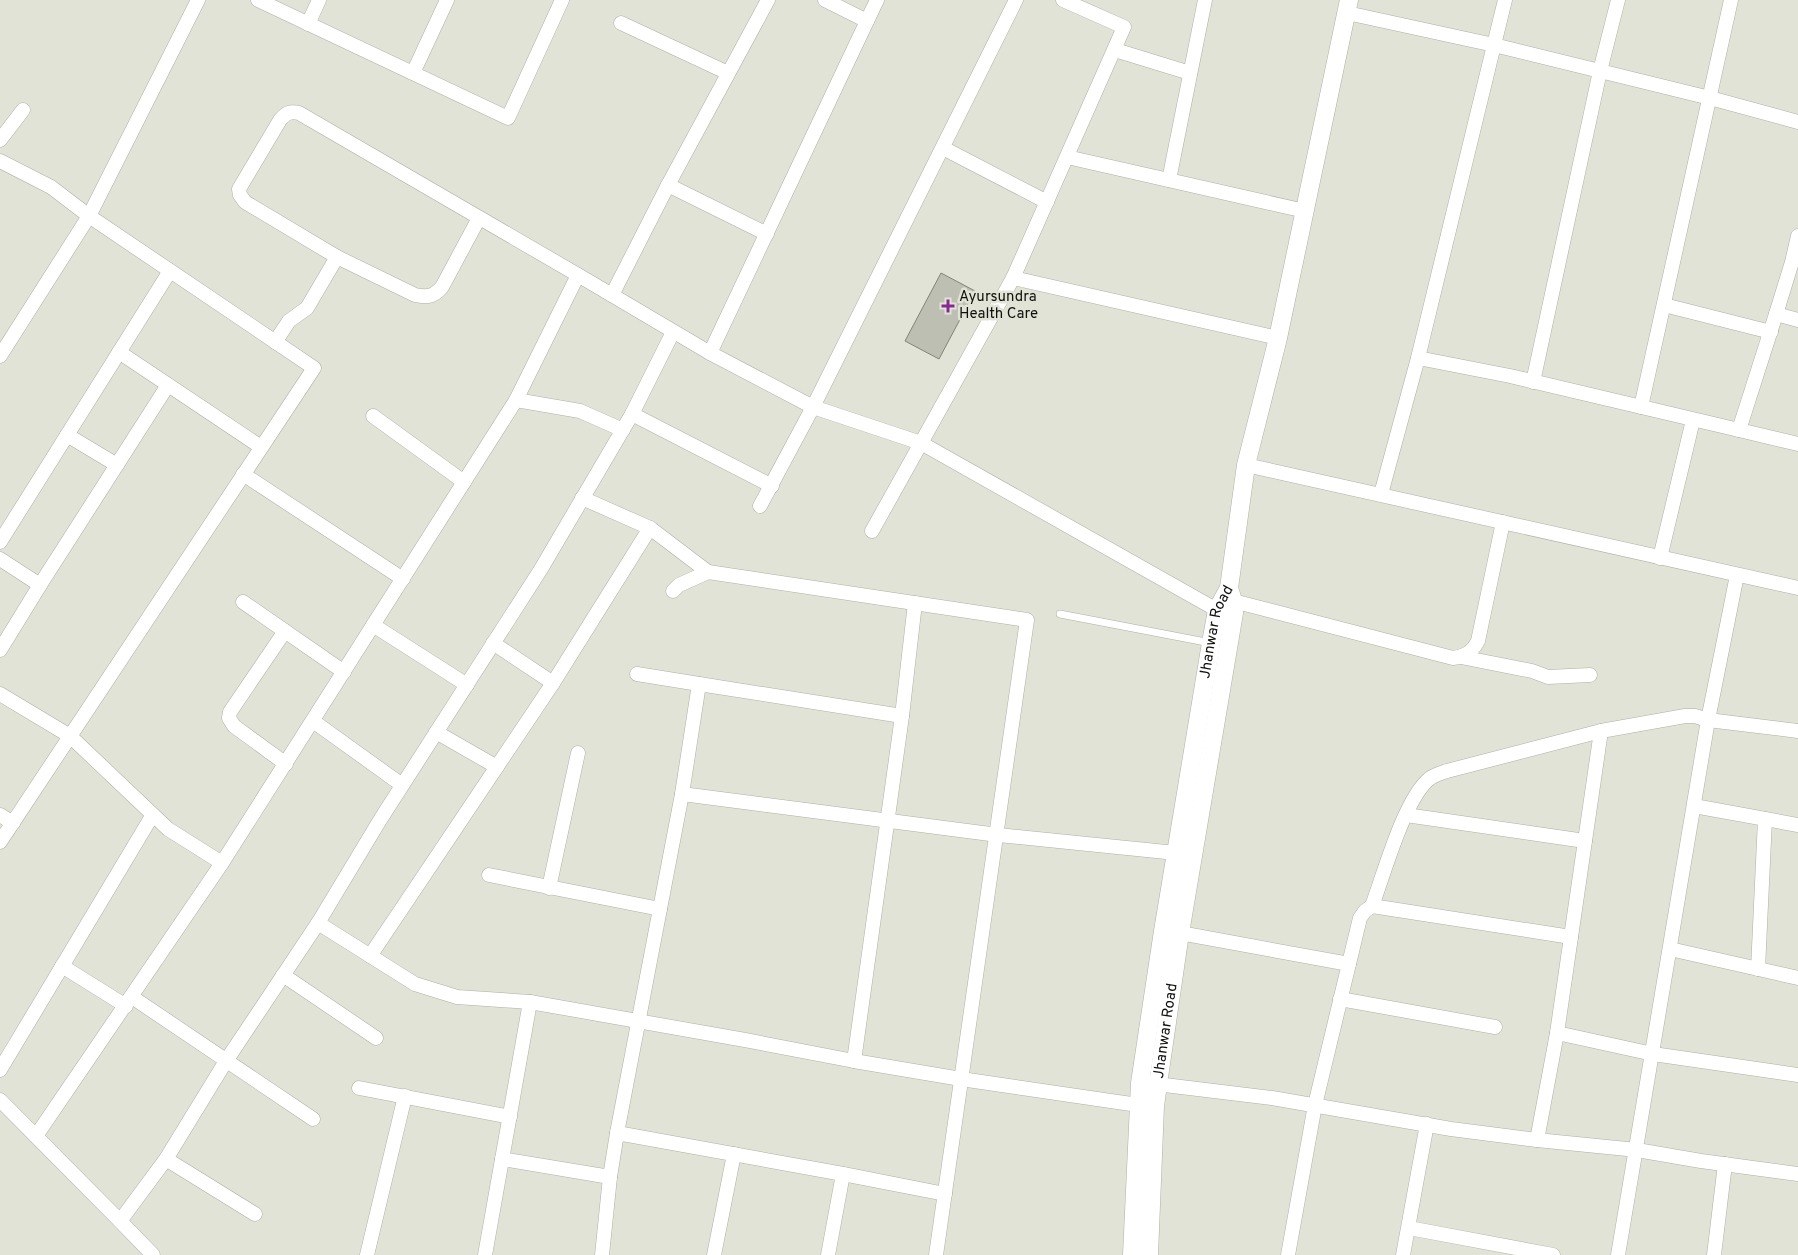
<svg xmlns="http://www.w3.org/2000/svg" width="1798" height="1255" font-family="Overpass,sans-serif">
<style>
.building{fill:#bdbfb3;stroke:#828479}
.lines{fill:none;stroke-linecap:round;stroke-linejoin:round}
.service-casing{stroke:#aeb0a4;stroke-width:8}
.minor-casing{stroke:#aeb0a4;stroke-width:15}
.tertiary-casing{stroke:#aeb0a4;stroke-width:19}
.service{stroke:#fff;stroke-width:7}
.minor{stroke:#fff;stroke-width:14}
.tertiary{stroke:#fff;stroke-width:18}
.poi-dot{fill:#872993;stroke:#e1e3d7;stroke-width:2}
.labels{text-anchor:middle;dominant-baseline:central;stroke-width:5;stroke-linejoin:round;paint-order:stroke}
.poi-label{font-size:15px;fill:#10110d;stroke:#e1e3d7;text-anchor:start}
.street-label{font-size:15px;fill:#10110d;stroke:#e1e3d7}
</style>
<rect width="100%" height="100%" fill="#e1e3d7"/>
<path class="building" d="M941,273L975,291L939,359L905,341Z"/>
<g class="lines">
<defs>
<path id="service" d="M1060,614L1211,643"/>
<g id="minor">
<path d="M258,0L508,118L562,0"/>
<path d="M1505,0L1494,45L1710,98L1798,122"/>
<path d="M1347,13L1494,45L1418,358"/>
<path d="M867,21L877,0"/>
<path d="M621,23L728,73"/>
<path d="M308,24L319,0"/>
<path d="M1115,50L1190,73"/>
<path d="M413,73L447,0"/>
<path d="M0,140L23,110"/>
<path d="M943,148L1047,202"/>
<path d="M1067,157L1305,211"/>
<path d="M0,161L51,187L89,216L314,368L0,842"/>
<path d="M1169,180L1205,0"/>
<path d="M668,185L767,234"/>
<path d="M578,275L710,353L867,21L825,0"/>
<path d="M1013,278L1278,338"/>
<path d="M612,295L668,185L768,0"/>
<path d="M1664,305L1771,332"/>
<path d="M1776,314L1792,262L1798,236"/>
<path d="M275,342L289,321L307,308L337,257"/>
<path d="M119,352L261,447"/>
<path d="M710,353L813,407L921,443L1217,610"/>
<path d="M0,356L89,216L198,0"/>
<path d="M1533,382L1600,71L1618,0"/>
<path d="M516,400L580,411L623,430"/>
<path d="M1641,407L1731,0"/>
<path d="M632,414L772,486"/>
<path d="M373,416L464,482"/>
<path d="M1739,430L1798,444"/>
<path d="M67,435L117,465"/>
<path d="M1246,465L1798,588"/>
<path d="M243,474L403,579"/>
<path d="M1381,494L1418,358L1510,376L1739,430L1776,314L1798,320"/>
<path d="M582,498L650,528L708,572L679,585L673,591"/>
<path d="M760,506L813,407L1016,0"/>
<path d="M872,531L1013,278L1124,27L1063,0"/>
<path d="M0,542L170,271"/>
<path d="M1660,558L1693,420"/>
<path d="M0,559L40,585L0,650"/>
<path d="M708,572L1027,620C998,832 965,1043 936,1255"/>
<path d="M40,585L168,385"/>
<path d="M1233,601L1453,658C1466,656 1472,652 1478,641L1503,522"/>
<path d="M243,602L344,672"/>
<path d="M373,625L467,685"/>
<path d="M285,631L230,712L229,718L234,726L286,764"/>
<path d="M493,643L553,683"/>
<path d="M1461,657L1532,671L1548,677L1590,675"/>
<path d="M637,674L699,684"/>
<path d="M0,694L70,736L168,829L222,863L36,1136"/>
<path d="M902,716L915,603"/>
<path d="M313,721L402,785"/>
<path d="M1601,731L1557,1033L1653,1054L1798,1075"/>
<path d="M436,732L497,767"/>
<path d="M682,794L699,684L902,716L854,1061"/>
<path d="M1694,806L1798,825"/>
<path d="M0,815L13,823"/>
<path d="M1406,815L1585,841"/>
<path d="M222,863L516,400L578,275L299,113C290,111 286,113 280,120L239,189L240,195L245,202L337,257L415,295C428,298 434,296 442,287L479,218"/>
<path d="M489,875L660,909"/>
<path d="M549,888L578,753"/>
<path d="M1372,906C1384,874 1404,800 1429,779C1434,775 1441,773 1447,771L1601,731L1685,716H1695L1708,720L1798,731"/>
<path d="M318,923L415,984L457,997L530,1002L485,1255"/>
<path d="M1180,933L1349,964"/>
<path d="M1670,949L1798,978"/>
<path d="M370,956L553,683L650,528"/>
<path d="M62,966L126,1006"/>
<path d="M1758,969L1765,819"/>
<path d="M283,975L376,1038"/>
<path d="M132,997L313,1119"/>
<path d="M1340,999L1495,1027"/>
<path d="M530,1002L745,1040L854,1061L961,1079L1138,1105"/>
<path d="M0,1070L152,816"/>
<path d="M1148,1083L1272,1098L1451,1129L1537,1140L1637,1150L1701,1161L1798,1174"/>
<path d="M359,1088L510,1117"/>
<path d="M0,1100L120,1221"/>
<path d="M617,1133L682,794L998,835L1176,853"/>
<path d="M1537,1140L1557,1033"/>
<path d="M166,1159L255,1214"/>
<path d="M502,1159L610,1177L617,1133L843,1174L945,1194"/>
<path d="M1409,1228L1553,1255"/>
<path d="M153,1255L120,1221L166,1159L226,1061L318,923L380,820L541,569L632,414L673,332"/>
<path d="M367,1255L405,1096"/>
<path d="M602,1255L610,1177"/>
<path d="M714,1255L734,1154"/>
<path d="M828,1255L843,1174"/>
<path d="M1288,1255L1315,1105L1360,918L1365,911L1372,906L1571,937"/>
<path d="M1403,1255L1427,1124"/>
<path d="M1618,1255L1708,720L1737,575"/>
<path d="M1714,1255L1725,1164"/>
</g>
<g id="tertiary">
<path id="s1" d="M1132,1255L1140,1083L1163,931L1211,643L1217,610L1229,588L1246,465L1278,338L1349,0"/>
<path id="s2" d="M1149,1255L1155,1106L1158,1084L1180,933L1234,613L1233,601L1229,588"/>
</g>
</defs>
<use href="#service" class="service-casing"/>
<use href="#minor" class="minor-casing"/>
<use href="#tertiary" class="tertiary-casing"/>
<use href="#service" class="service"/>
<use href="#minor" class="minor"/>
<use href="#tertiary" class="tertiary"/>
</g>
<path class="poi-dot" d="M945.5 298.5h5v5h5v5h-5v5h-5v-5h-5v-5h5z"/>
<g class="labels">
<g class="poi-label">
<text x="959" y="297">Ayursundra<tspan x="959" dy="17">Health Care</tspan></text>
</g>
<g class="street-label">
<text stroke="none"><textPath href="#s1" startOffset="630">Jhanwar Road</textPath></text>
<text stroke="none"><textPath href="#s2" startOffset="225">Jhanwar Road</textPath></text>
</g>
</g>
</svg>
